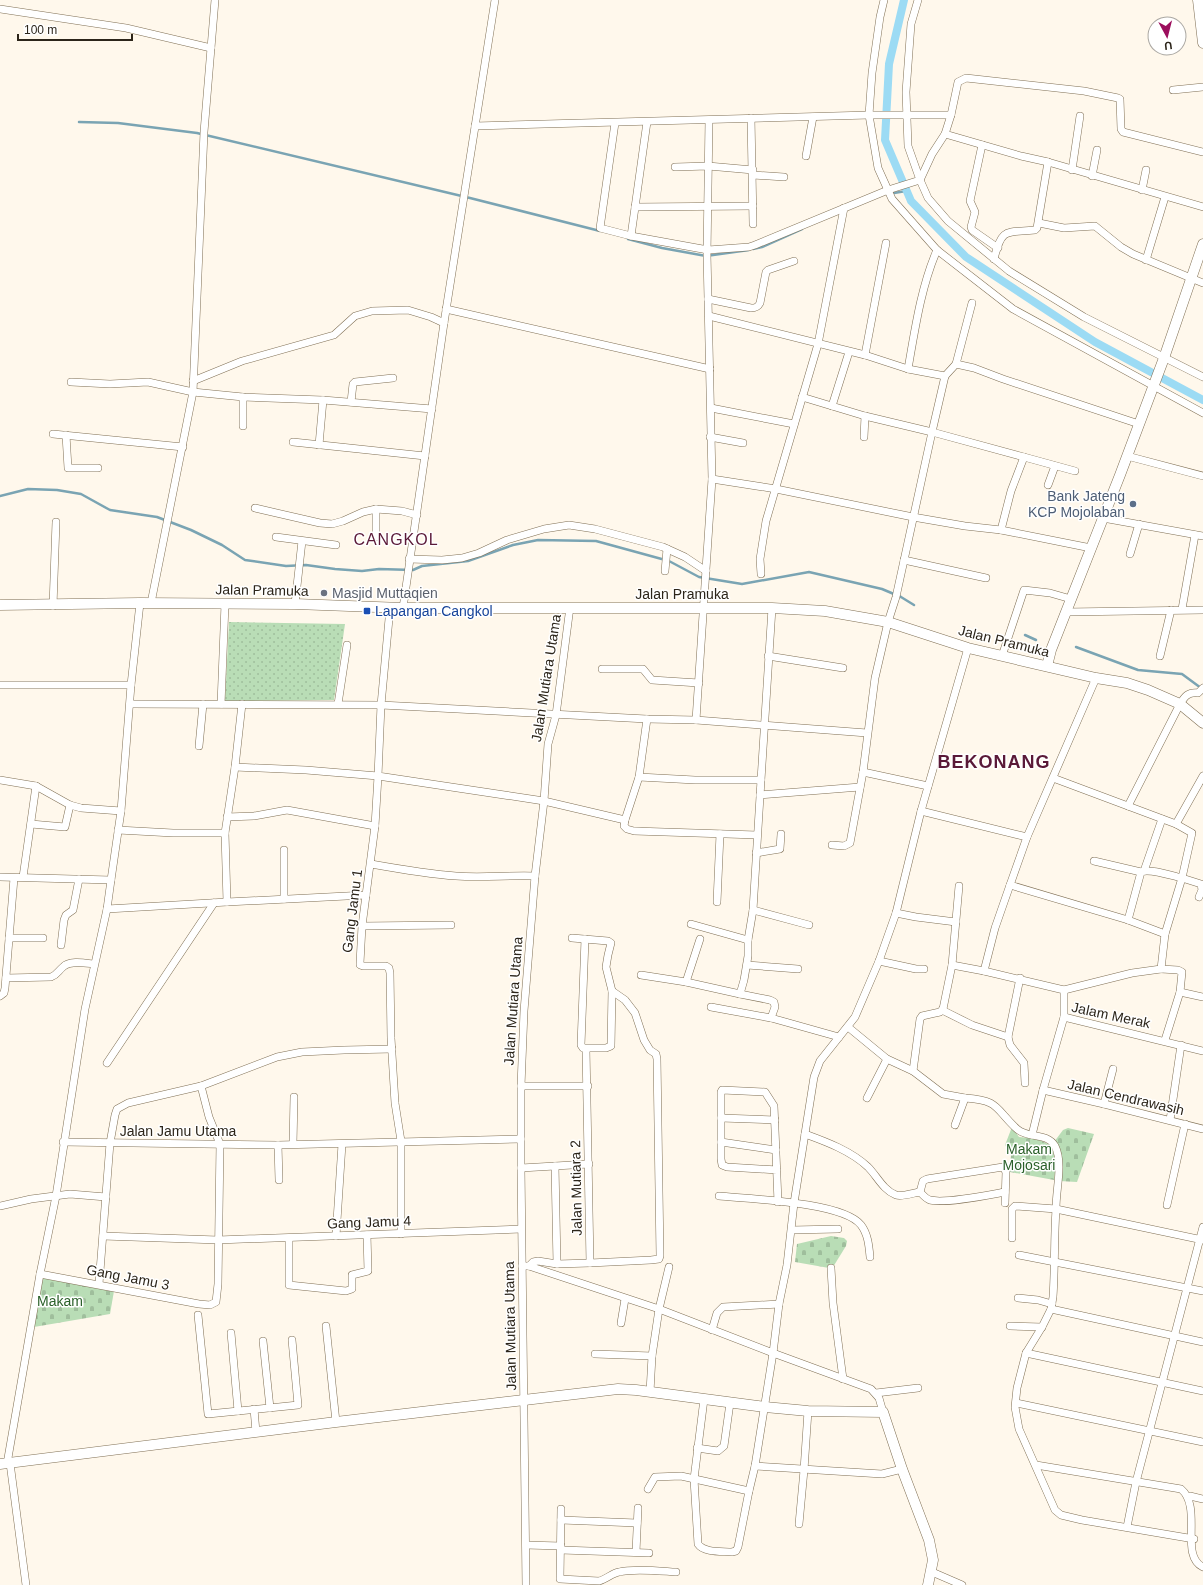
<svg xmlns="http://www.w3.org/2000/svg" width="1203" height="1585" font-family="Arial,sans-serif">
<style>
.grass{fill:url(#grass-dots)}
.cemetery{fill:url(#cemetery-stones)}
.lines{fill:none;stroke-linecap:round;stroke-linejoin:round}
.stream{stroke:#7aa4b3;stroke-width:2.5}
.canal{stroke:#9cdbf4;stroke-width:8}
.street-casing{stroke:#807055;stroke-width:8}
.secondary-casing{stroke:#807055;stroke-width:11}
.street{stroke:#fff;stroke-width:7}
.secondary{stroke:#fff;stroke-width:10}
.service-dot{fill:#5c6f8a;stroke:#fff;stroke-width:1.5}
.worship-dot{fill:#6b7280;stroke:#fff;stroke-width:1.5}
.transit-dot{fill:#1a4fb4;stroke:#fff;stroke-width:1.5}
.labels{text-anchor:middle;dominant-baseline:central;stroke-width:3;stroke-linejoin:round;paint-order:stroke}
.service-label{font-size:14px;fill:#4e5e75;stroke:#fff;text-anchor:end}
.street-label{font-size:14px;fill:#2c251a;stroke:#fff}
.worship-label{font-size:14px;fill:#5b616d;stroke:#fff;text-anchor:start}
.transit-label{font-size:14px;fill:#164399;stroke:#fff;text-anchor:start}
.park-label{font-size:14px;fill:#2a6029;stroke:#fff}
.quarter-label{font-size:16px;letter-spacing:1px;fill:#5a1938;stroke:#fff}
.district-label{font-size:18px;font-weight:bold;letter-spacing:1px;fill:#5a1938;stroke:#fff}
</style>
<defs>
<pattern id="grass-dots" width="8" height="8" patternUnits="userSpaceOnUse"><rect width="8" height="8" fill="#b9ddb6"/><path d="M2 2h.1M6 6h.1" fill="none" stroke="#9fbe9c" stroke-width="1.8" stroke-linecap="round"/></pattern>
<pattern id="cemetery-stones" width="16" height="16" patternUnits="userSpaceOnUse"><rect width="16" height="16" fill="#b9ddb6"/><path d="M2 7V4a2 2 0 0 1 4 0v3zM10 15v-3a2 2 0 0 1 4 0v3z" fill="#9fbe9c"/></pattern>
</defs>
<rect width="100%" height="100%" fill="#fff8ec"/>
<path class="grass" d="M229,622L345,624L334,700L225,701Z"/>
<g class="cemetery">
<path d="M1012,1127L1019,1137C1052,1140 1059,1146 1054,1180L1010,1172L1011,1155L1005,1145Z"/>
<path d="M1068,1128L1094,1134L1077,1182L1059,1181L1054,1142L1063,1130Z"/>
<path d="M831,1236L844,1238L847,1241L846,1246L833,1267L829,1268L795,1262L797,1244Z"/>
<path d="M42,1277L114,1291L110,1314L34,1327Z"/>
</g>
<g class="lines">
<g class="stream">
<path d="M79,122L118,123L197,133L470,198L600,231"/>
<path d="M894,193L906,191"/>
<path d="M628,239L662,248L706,256L749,250"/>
<path d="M753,249L762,247L802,229"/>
<path d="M0,496L28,489L57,490L81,494L110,510L157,517L191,530L222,545L245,560L286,566L306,565L335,569L362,571L379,569L413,570L422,566L468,561L513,545L538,540L596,541L669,561L699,577L742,584L809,572L882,589L901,597L914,605"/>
<path d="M1025,635L1036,640"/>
<path d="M1076,647L1138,670L1182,674L1201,688"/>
</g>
<path class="canal" d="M904,0L889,64L885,140L911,201L966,257L1095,342L1203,400"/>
<defs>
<g id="street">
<path d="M884,0L880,17L872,73L869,115L878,168L892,199L937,250L1013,309L1203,413"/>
<path d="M918,0L911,24L906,92L908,146L920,180L928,198L948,221L1009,271L1084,317L1203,377"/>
<path d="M0,9L126,28L211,48"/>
<path d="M1173,90L1203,87"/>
<path d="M951,115L958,82L966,78L1084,91L1118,98L1120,99L1121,129L1123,132L1203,152"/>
<path d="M751,118L753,224"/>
<path d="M615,123L600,228L631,236L708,250L749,247L755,245L888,190L920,180L932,154L945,134"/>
<path d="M475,126L869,115H951L945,134L1021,156L1048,162L1203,207"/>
<path d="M982,145L970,201L975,212L971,227L972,230L998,248"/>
<path d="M806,156L813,117"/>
<path d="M675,167L708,166L753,170"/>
<path d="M1072,170L1080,116"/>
<path d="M753,175L784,177"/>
<path d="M1092,176L1097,150"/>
<path d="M1142,190L1146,170"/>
<path d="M635,207L753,206"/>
<path d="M1039,223L1064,228L1095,226L1121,247L1133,254L1203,283"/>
<path d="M631,236L647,122"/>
<path d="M994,259C1002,226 1007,233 1035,230L1037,228L1048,162"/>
<path d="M1146,260L1165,197"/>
<path d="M708,299L751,308C756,308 758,307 760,303L766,272L768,270L794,261"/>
<path d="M446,309L710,369"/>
<path d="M709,316L865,355L908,369L945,376"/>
<path d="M865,355L886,243"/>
<path d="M956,364L972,303"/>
<path d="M908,369C915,329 921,287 937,250"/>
<path d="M193,381L242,361L334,335L355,316L372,311L408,310L431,317L444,323"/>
<path d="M71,382L110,384L148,382L193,392L243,397L323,400L432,409"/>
<path d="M802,397L865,416L932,432L896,597L888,622L875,678L863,772L850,843L844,846L832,845"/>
<path d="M351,402L353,384L355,382L393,378"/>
<path d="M832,406L849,352"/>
<path d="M711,408L794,424"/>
<path d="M243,426V397"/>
<path d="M53,434L183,447"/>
<path d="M66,435L68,468H98"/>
<path d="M710,437L743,443"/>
<path d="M864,437L865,416"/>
<path d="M293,442L425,456"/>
<path d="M319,445L323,400"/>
<path d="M1127,456L1203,476"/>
<path d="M1024,457L1075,471"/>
<path d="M712,479L776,489L913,517L965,526L1001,530L1091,548"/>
<path d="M1048,485L1055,466"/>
<path d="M255,508L320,523L332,524L343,521L363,512L376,509L402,511L417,515"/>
<path d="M376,509V537"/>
<path d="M1103,518L1203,536"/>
<path d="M1001,530L1011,491L1024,457L932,432L945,376L956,364L974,368L1003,379L1139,424"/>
<path d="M276,537L336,545"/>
<path d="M1130,554L1139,524"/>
<path d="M409,559L442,560L462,558L479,553L507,540L544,529L569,525L595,529L663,547L685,557L706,571"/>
<path d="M904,560L986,578"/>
<path d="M665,571L667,549"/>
<path d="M761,574L760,559L766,521L818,344L844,208"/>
<path d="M151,603L193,392L204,132L215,0"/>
<path d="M295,604L302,541"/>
<path d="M53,606L56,522"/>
<path d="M390,608L381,705L378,776L544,801L625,820"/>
<path d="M403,608L444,323L495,0"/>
<path d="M1182,609L1195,535"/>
<path d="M1066,612L1203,610"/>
<path d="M768,656L843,668"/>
<path d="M1002,656L1024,590L1050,593L1071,599"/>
<path d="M1160,656L1171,610"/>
<path d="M602,669H643L652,680L699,683"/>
<path d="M0,685H131"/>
<path d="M131,704L381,705L647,719L696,720L867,733"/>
<path d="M221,704L225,604"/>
<path d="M338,704L347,645"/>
<path d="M647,719L639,777L695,780H761L772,608"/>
<path d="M696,720L712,479L707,254L709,120"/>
<path d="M199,746L203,704"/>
<path d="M235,767L306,770L378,776L375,826L362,926L360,963V965L363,966H386L389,968L390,973L391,1038L395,1103L401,1141V1234"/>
<path d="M863,772L928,786"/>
<path d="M639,777L625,820L624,826L627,829L634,831L757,835"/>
<path d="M1053,778L1176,824L1192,833L1182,878C1173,876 1149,868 1141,872L1128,920"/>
<path d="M0,780L36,786L70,805L81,808L121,811"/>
<path d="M760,795L860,787"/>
<path d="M1128,806L1180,704C1185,696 1188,692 1198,693L1203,688"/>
<path d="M921,811L1027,837L1010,885"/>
<path d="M227,817L254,816L287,810L375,826"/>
<path d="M31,824L65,827L70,805"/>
<path d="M1176,824L1203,776"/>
<path d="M118,830L173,833H225"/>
<path d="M1027,837L1096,678"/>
<path d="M284,850V899"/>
<path d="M756,853L780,849L781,834"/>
<path d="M1094,861L1141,872"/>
<path d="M371,864C399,869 427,874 456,876C482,878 509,875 535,876"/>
<path d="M1144,871L1162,819"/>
<path d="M0,877L111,880"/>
<path d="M23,877L36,786"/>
<path d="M227,902L225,833L235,767L242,704"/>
<path d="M717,902L720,834"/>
<path d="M107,909L227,902L366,895"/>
<path d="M753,910L809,925"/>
<path d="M896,913L916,917L956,922"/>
<path d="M691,924L748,940"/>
<path d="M362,926L451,925"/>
<path d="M9,938H43"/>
<path d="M572,938L608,941L611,943L608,955L606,967L612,991L625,1000L635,1013L644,1040L650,1050L656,1054L657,1059L660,1256L659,1259L651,1260L590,1263"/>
<path d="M585,939L581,1045L583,1048H606L611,1046L612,991"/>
<path d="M61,945L64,920L66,915L73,910L79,879"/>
<path d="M879,961L916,969H924"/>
<path d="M747,965L798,969"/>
<path d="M952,965L984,971"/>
<path d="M1161,969L1178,970L1182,972L1180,992"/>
<path d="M641,975L686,982L740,994L744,980L748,956V940L753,910L761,780"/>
<path d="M6,978L51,977C57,975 58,971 63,967C69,960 85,963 94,964"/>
<path d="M1020,978L1008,1037L1010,1045L1024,1063L1025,1083"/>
<path d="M686,982L700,939"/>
<path d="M1064,990L1132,973L1161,969L1165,934L1182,878L1201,884L1202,890L1199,897"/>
<path d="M740,994L770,1000L774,1002L775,1007L771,1018L839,1037"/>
<path d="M0,996L4,993L5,988L14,878"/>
<path d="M711,1007L771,1018"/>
<path d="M942,1010L972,1025L1008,1037"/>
<path d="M1064,1017V990L984,971L995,928L1010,885L1128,920L1165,934"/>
<path d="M848,1027L887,1059L913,1071"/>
<path d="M1165,1040L1180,992L1203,997"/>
<path d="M107,1063L214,903"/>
<path d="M521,1086H588"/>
<path d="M1043,1090L1104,1104L1203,1129"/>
<path d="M867,1098L887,1059"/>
<path d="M965,1098C1000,1100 995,1109 1017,1129C1028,1139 1047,1132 1055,1146C1058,1152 1059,1160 1059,1167C1059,1181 1056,1195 1056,1209C1054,1238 1055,1268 1053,1297L1051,1309L1042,1327L1026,1353L1017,1388L1015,1407L1019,1429L1055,1510L1061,1515L1082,1520L1194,1539"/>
<path d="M1104,1104L1113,1069"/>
<path d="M721,1118L775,1120"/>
<path d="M1170,1120L1181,1045"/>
<path d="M955,1125L965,1098L943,1094L913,1071L920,1019L922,1016L940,1012L943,1009L952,965L959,886"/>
<path d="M805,1134C827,1142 851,1151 868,1167C877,1176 883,1190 896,1195C902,1197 913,1193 920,1192C923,1195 926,1199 930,1200C945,1204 988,1195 1005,1192"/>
<path d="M1032,1135L1043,1090L1064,1017L1203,1051"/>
<path d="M63,1142L278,1145L521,1139"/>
<path d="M721,1142L776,1150"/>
<path d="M293,1144L294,1097"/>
<path d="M278,1145L279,1180"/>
<path d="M555,1166L557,1264"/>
<path d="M521,1168L589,1164"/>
<path d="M777,1170L727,1167L722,1165L721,1159V1092L722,1090L765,1092L774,1106L778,1202"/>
<path d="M920,1192L923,1181L927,1179L1003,1167L1006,1172L1005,1203"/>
<path d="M719,1196C750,1199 843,1202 861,1225C868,1234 869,1246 870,1257"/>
<path d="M1167,1205L1185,1124"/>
<path d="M0,1206L31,1199L70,1194L106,1197"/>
<path d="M792,1230L838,1229"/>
<path d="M103,1236L218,1240L521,1229"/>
<path d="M336,1236L342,1144"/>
<path d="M289,1238V1285L346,1291L352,1289V1275L368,1271L367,1235"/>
<path d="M1012,1238V1209L1015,1206L1056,1209L1203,1240"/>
<path d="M1019,1255L1203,1291"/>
<path d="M522,1266H529L659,1309L773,1353L779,1304L787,1265L794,1203L814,1077L820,1061L855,1017L879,961L896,913L921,811L968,648"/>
<path d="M529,1266L533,1262L538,1261L557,1264L590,1263L586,1049"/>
<path d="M831,1268L833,1303L843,1379"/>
<path d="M40,1274L199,1304L210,1305L216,1302L218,1284L220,1144L209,1117L201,1086"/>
<path d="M99,1284L110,1143L115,1115L117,1109L128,1103L201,1086L277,1057L302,1052L344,1050L392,1049"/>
<path d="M1018,1298L1038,1300L1052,1304"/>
<path d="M1051,1309L1203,1342"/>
<path d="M198,1315L208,1414L298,1405L292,1340"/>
<path d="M621,1323L625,1299"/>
<path d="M326,1326L336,1422"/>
<path d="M1010,1326L1042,1327"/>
<path d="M712,1330L717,1313L723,1307L779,1304"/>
<path d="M231,1333L238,1411"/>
<path d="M263,1341L270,1408"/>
<path d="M1026,1353L1203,1391"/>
<path d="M595,1354L652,1356"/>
<path d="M650,1392L652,1356L659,1309L669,1267"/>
<path d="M876,1393L918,1388"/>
<path d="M704,1399L694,1479L698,1544C704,1553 722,1551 732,1552L736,1551L738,1547L749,1491L755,1466L773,1353L871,1389L879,1398L883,1412"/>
<path d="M1016,1403L1203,1442"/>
<path d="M254,1409L256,1432"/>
<path d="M697,1448L718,1451L724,1446L730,1403"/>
<path d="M1036,1465L1181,1489C1203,1507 1179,1556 1203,1567"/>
<path d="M755,1466L866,1473L882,1474L902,1469"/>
<path d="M648,1489L655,1477L681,1476L749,1491"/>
<path d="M1190,1496L1203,1499"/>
<path d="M561,1509L560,1579L599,1581C607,1579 612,1573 619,1572C634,1568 660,1571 676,1572"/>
<path d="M561,1520L637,1523"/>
<path d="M799,1524L804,1470L808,1411"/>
<path d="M1127,1527L1136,1482L1203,1227"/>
<path d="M526,1545L561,1546"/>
<path d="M561,1550L649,1553"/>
<path d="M636,1552L638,1508"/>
<path d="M932,1572L962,1585"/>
<path d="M26,1585L10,1463L8,1458L40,1274L56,1196L85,1009L107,909L111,880L121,811L131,685L140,603"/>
<path d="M526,1585L521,1168V1086L524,1011L535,876L544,801L548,744L556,715L570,607"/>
</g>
<g id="secondary">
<path d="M1198,0L1203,43"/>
<path d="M0,605L140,603L295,604L403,608H772L825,611L888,622L968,648L1096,678L1127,683L1148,690L1180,704L1203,723"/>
<path d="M1047,666L1051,650L1120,475L1164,358L1203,244"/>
<path d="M0,1464L336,1422L618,1389L636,1390L765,1407L808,1411L883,1412L902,1469L929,1540L933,1560L928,1585"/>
</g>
</defs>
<use href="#street" class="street-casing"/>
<use href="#secondary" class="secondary-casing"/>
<use href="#street" class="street"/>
<use href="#secondary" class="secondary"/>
</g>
<circle class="service-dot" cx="1133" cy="504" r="4"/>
<circle class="worship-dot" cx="324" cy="593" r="4"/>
<rect class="transit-dot" x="363" y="607" width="8" height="8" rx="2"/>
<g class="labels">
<g class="service-label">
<text x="1125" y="496">Bank Jateng<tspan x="1125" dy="16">KCP Mojolaban</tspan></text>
</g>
<g class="street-label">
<text transform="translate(262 590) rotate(1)">Jalan Pramuka</text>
<text x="682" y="594">Jalan Pramuka</text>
<text transform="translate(1004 641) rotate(14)">Jalan Pramuka</text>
<text transform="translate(546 678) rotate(-81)">Jalan Mutiara Utama</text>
<text transform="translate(352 911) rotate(-83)">Gang Jamu 1</text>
<text transform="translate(513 1001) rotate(-86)">Jalan Mutiara Utama</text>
<text transform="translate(1111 1015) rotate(12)">Jalam Merak</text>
<text transform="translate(1126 1097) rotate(13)">Jalan Cendrawasih</text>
<text x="178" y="1131">Jalan Jamu Utama</text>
<text transform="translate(576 1188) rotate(-91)">Jalan Mutiara 2</text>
<text transform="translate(369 1222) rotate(-2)">Gang Jamu 4</text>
<text transform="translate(128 1277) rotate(11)">Gang Jamu 3</text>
<text transform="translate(510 1326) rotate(-91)">Jalan Mutiara Utama</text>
</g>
<g class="worship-label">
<text x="332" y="593">Masjid Muttaqien</text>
</g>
<g class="transit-label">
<text x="375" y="611">Lapangan Cangkol</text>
</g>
<g class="park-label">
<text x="1029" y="1149">Makam<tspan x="1029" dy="16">Mojosari</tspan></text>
<text x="60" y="1301">Makam</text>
</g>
<g class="quarter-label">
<text x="396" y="539">CANGKOL</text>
</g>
<g class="district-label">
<text x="994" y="762">BEKONANG</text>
</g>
</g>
<g transform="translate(1167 36) rotate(173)"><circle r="19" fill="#ffffff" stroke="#aba8a3"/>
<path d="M0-3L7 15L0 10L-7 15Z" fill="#9c0e5d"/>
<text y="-6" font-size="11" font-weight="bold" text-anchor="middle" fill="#2c251a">U</text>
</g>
<path d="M18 34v6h114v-6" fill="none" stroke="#2c251a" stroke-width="2"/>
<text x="24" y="34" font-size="12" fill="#2c251a" stroke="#ffffff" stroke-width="3" paint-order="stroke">100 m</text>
</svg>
